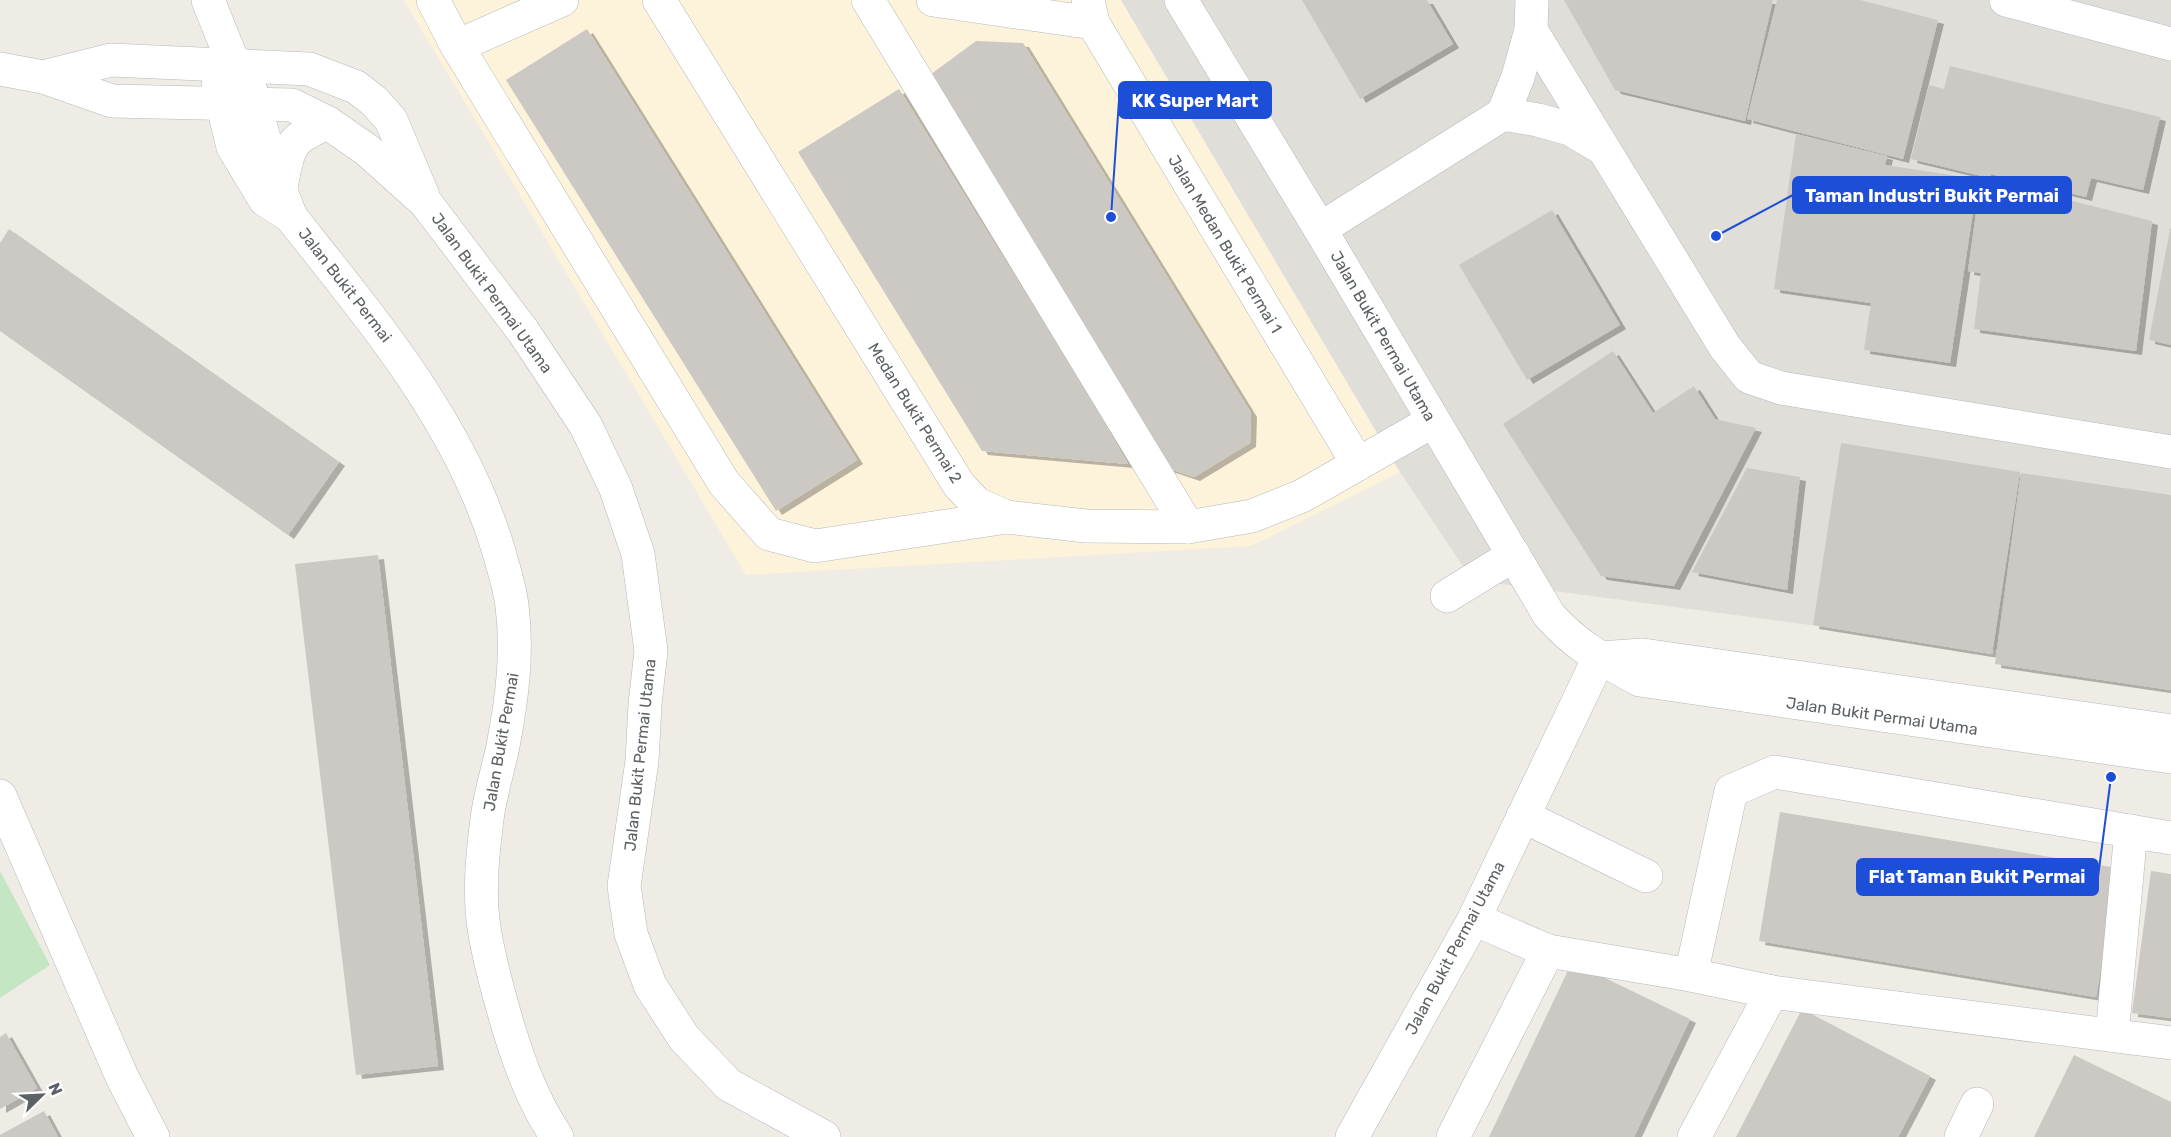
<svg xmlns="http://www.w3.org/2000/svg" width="2171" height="1137" font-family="Rubik,sans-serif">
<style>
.commercial{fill:#fdf3db}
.industrial{fill:#e0ded9}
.green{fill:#c4e6c2}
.building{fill:#ccc9c4;filter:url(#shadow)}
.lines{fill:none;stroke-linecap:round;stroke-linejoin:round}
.minor-casing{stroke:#b5b8bb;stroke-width:34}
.minor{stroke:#fff;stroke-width:33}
.labels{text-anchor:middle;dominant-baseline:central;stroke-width:5;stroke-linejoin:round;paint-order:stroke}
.street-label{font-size:16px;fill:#5c6165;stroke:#fff}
.leader{fill:none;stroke:#1d4ed8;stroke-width:2}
.callout-dot{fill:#1d4ed8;stroke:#fff;stroke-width:2}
.callout{fill:#1d4ed8;stroke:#1d4ed8;stroke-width:2}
.callout-label{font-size:18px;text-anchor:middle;font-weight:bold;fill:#fff}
</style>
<defs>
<filter id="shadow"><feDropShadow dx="6" dy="4" stdDeviation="0" flood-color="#0004"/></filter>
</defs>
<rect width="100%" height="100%" fill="#efece5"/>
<path class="commercial" d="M404,0H1121L1400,472L1251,546L746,575Z"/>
<path class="industrial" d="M1121,0H2171V673L1472,580L1400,472Z"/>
<path class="green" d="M0,871L50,965L0,998Z"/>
<g class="building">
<path d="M1302,0H1427L1453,44L1360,99Z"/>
<path d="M1564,0H1773L1745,121L1615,90Z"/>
<path d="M1777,0H1860L1938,20L1903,159L1747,119Z"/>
<path d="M587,29L857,460L776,511L506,80Z"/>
<path d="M976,41L1023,43L1251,413L1250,443L1194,477L1158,465L923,80Z"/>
<path d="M1950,66L2160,117L2143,190L2091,178L2086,197L1991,174L1990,178L1911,159L1929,85L1944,89Z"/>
<path d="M899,89L1084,388L1128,464L982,451L798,152Z"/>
<path d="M1796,134L1887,156L1885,165L1978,179L1950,363L1864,350L1871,303L1774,289Z"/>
<path d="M1981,178L2152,221L2136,351L1974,329L1981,273L1968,271Z"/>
<path d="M1552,210L1620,325L1527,380L1459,265Z"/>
<path d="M9,229L339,462L288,535L0,331V243Z"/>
<path d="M2170,229H2171V345L2149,340Z"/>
<path d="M1613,351L1653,413L1694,386L1715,419L1756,428L1674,586L1601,576L1503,424Z"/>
<path d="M1841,443L2020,472L1992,654L1813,625Z"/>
<path d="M1747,468L1800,477L1787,590L1692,572Z"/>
<path d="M2021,473L2171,495V690L1995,664Z"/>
<path d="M378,555L438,1066L356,1075L295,564Z"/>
<path d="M1780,812L2117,868L2096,997L1759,941Z"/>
<path d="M2151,871L2171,874V1018L2132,1013Z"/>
<path d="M1572,962L1690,1019L1634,1137H1489Z"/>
<path d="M1802,1009L1930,1076L1898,1137H1736Z"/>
<path d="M6,1033L37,1088L0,1109V1037Z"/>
<path d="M2074,1055L2171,1102V1137H2034Z"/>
<path d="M44,1111L58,1137H0V1135Z"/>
</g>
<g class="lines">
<defs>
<g id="minor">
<path d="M208,0L234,65"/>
<path d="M433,0L457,46L724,483L769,534L815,546L1007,517"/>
<path d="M659,0L959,485L977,504L1007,517L1086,526L1188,527L1252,516L1302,496L1433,421"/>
<path d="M868,0L1188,527"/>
<path d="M933,0L1093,23"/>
<path d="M1088,0L1093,23L1358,464"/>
<path d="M1181,0L1320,229L1549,615C1576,646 1605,661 1640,680L2171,757"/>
<path d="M1532,0L1531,30L1725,347L1749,377L1781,388L2171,452"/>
<path d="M2006,0L2171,44"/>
<path d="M457,46L562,0"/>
<path d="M244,66C258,117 271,168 291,217C373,321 461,423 499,552C504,570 510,588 512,606C518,653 512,699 503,746C498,770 490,795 487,819C483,852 479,887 483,920C486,947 493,972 500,998C513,1046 529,1096 557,1137"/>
<path d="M0,69L43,77L112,101L292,105L328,123L367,150L426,203L523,331L586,426L616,489L638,554L651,651L645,704L642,761L624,886L631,934L650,985L684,1038L729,1085L824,1137"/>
<path d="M43,77L111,60L309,69L356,87L374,101L391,120L423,196"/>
<path d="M218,85L233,147L265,200L287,214"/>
<path d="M1503,114L1538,120L1570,129L1602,148"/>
<path d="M1503,114L1518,77L1531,30"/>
<path d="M280,191C290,148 284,141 328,123"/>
<path d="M1320,229L1503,114"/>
<path d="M1447,596L1514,555"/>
<path d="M1599,658L1643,655L2171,731"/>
<path d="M0,796L122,1077L153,1137"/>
<path d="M1523,816L1646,876"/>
<path d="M1474,919L1548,951L1691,975L1772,992L2171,1043"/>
<path d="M1691,975L1731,791L1775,772L2171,838"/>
<path d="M2112,1035L2131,831"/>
<path d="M1352,1137L1474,919L1599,658"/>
<path d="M1453,1137L1548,951"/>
<path d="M1694,1137L1772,992"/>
<path d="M1961,1137L1977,1104"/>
</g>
</defs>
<use href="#minor" class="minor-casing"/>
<use href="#minor" class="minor"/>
</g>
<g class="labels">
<g class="street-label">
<text transform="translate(1225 244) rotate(59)">Jalan Medan Bukit Permai 1</text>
<text transform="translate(345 285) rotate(52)">Jalan Bukit Permai</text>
<text transform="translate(492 293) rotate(54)">Jalan Bukit Permai Utama</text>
<text transform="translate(1383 336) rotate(60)">Jalan Bukit Permai Utama</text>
<text transform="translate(915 413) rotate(58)">Medan Bukit Permai 2</text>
<text transform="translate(1882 716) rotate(8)">Jalan Bukit Permai Utama</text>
<text transform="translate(501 742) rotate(-80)">Jalan Bukit Permai</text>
<text transform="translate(640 755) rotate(-84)">Jalan Bukit Permai Utama</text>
<text transform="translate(1455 948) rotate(-62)">Jalan Bukit Permai Utama</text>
</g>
</g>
<path class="leader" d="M1111 217L1119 100M1716 236L1793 195M2111 777L2098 877"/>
<g class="callout-dot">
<circle cx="1111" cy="217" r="6"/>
<circle cx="1716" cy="236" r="6"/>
<circle cx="2111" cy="777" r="6"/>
</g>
<g class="callout">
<rect x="1119" y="82" width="152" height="36" rx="6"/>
<rect x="1793" y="177" width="278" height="36" rx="6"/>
<rect x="1857" y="859" width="241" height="36" rx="6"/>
</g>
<g class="callout-label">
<text x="1195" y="107">KK Super Mart</text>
<text x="1932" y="202">Taman Industri Bukit Permai</text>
<text x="1977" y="883">Flat Taman Bukit Permai</text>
</g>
<g transform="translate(42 1095) rotate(66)" stroke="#ffffff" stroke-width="4.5" paint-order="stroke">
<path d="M0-4.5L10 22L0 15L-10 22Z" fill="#5c6165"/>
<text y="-9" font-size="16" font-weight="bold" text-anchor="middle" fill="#5c6165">N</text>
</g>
</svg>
